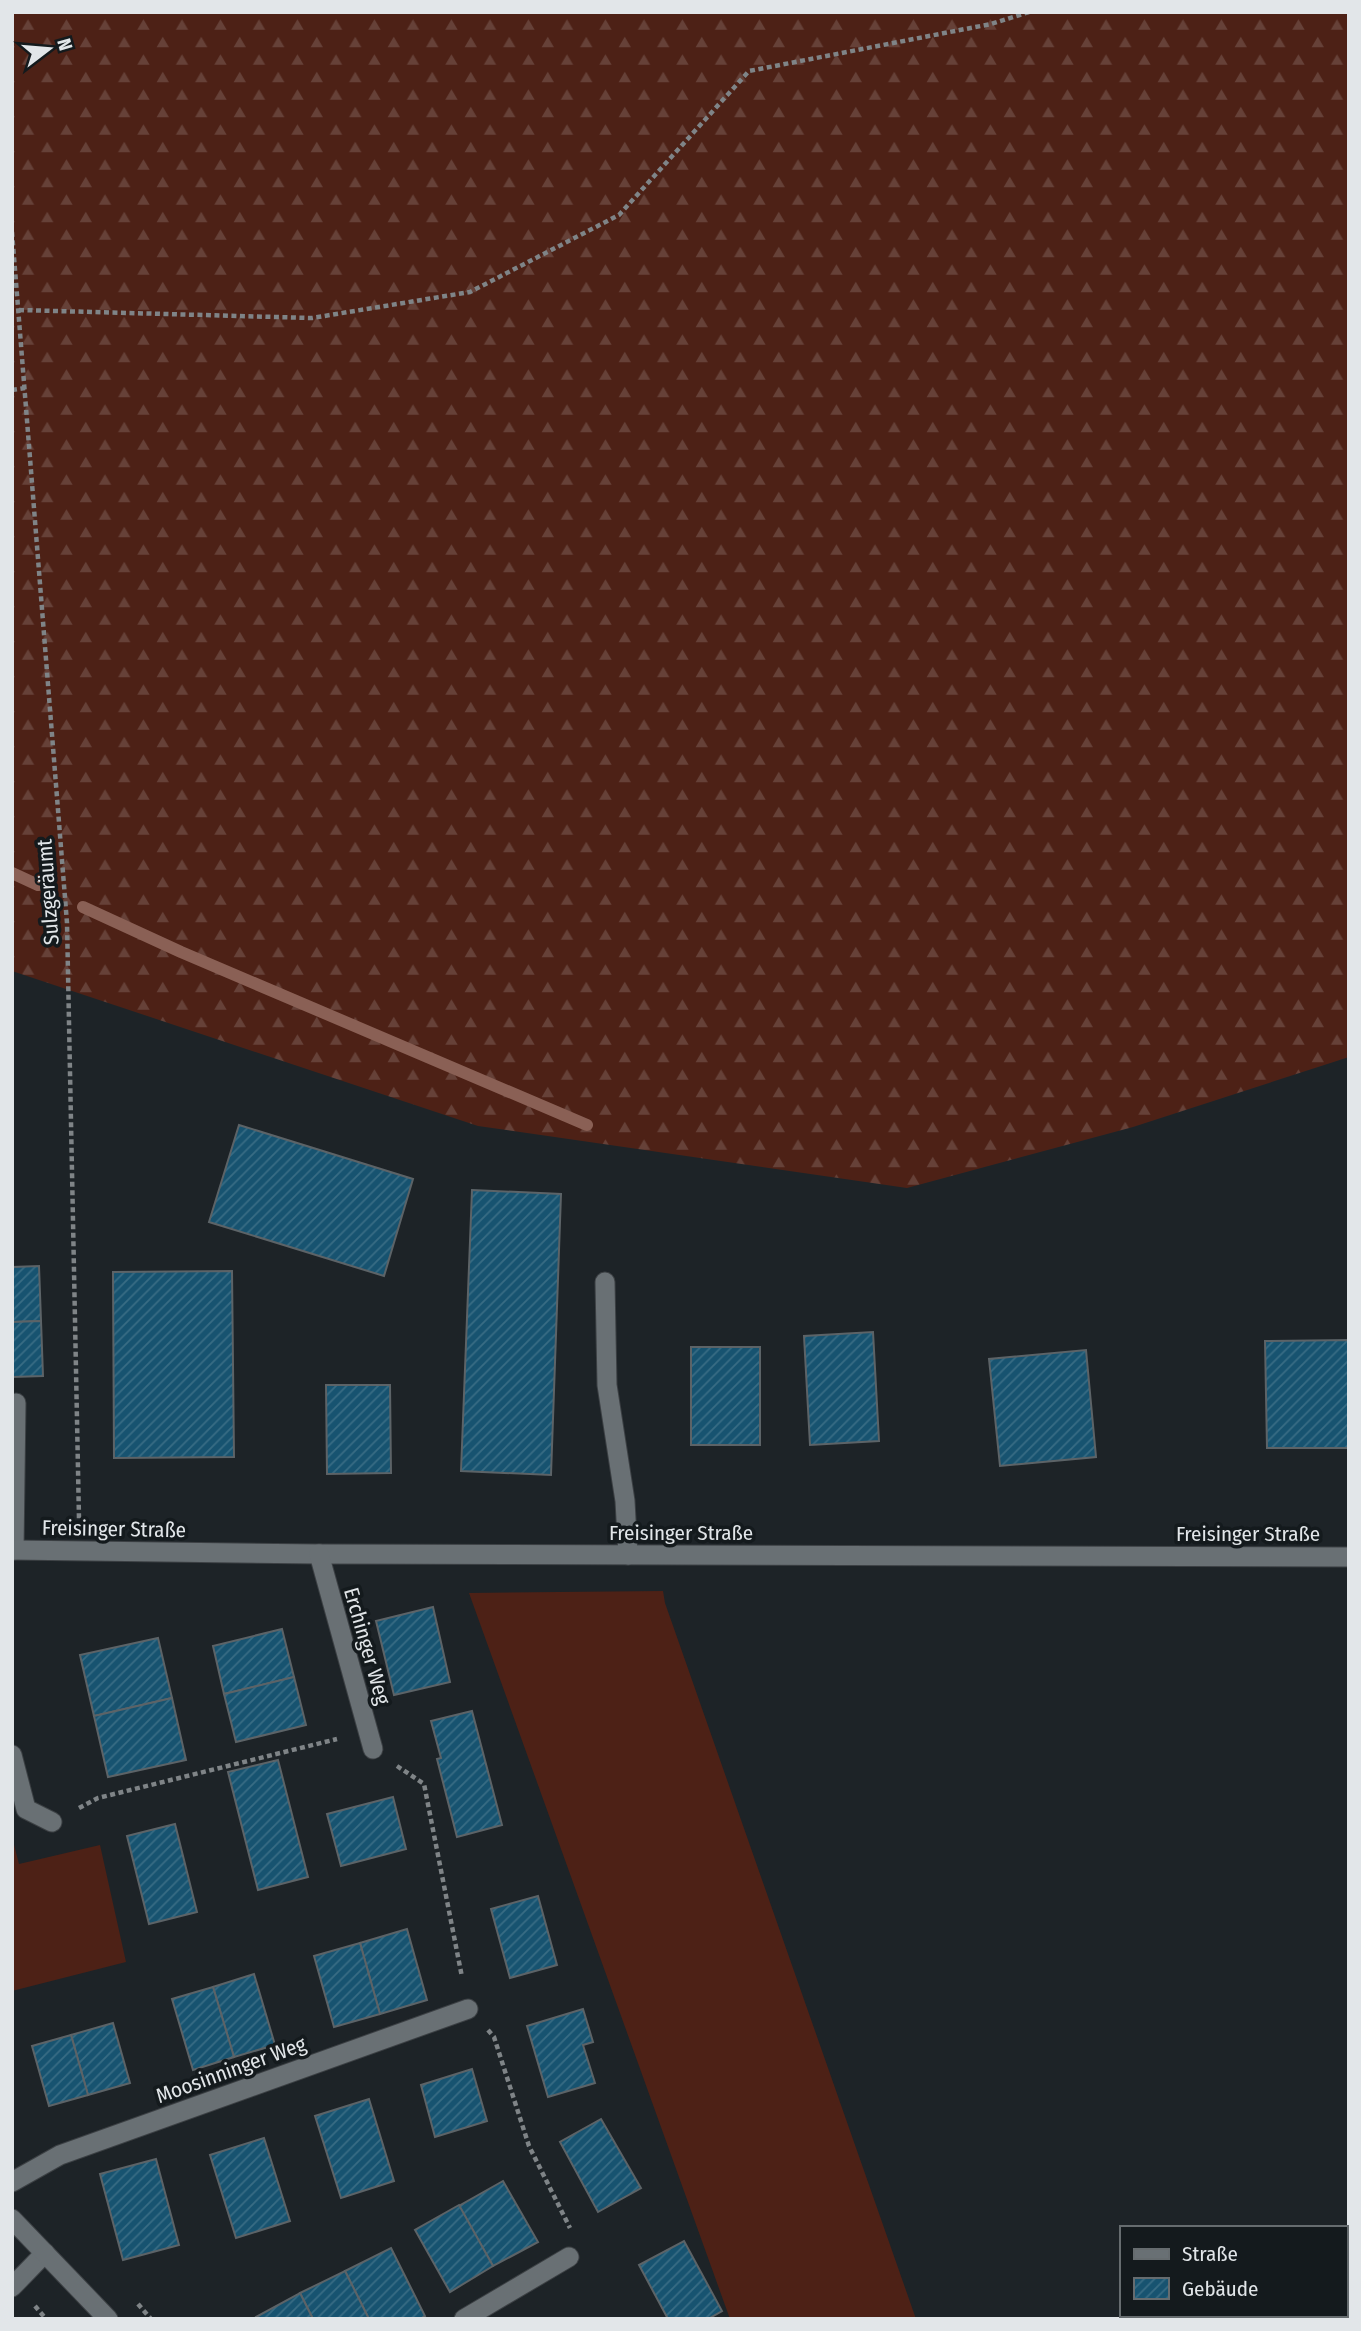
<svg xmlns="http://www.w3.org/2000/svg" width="1361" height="2331" font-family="'Fira Sans Condensed',sans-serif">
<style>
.grass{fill:#4d2116}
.forest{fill:url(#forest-firs)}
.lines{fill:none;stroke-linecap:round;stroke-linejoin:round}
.stream{stroke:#8a6055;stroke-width:12}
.building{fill:url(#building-hatch);stroke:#5c6367;stroke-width:2}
.service-casing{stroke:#3c4044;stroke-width:21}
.minor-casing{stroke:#3c4044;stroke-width:21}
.path{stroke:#7f8487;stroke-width:4.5;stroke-dasharray:5 3.5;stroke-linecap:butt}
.service{stroke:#697074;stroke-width:19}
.minor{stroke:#697074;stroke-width:19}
.labels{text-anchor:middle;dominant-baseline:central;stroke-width:7;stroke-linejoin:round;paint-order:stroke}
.street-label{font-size:21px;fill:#e2e6e9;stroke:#141a1d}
</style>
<defs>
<pattern id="forest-firs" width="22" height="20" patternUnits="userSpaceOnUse" patternTransform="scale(1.75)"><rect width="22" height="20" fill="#4d2116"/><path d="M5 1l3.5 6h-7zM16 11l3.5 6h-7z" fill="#664138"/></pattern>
<pattern id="building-hatch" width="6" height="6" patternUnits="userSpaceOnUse" patternTransform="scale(1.75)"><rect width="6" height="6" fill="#175370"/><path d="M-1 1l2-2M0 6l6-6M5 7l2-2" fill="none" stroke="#386c84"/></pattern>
</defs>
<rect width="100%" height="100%" fill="#1d2327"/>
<g class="grass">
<path d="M663,1591L665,1603L916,2319H730L469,1593Z"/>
<path d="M12,1837L19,1864L100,1845L126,1962L12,1991Z"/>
</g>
<path class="forest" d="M12,12H1349V1057L1133,1127L907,1188L478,1126L12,971Z"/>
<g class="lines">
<g class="stream">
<path d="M12,873L38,885"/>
<path d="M83,907L181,952L587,1125"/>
</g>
</g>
<g class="building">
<path d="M239,1125L413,1179L384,1276L209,1222Z"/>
<path d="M472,1190L561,1194L551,1475L461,1471Z"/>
<path d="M39,1266L41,1321L12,1322V1267Z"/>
<path d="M232,1271L234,1457L114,1458L113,1272Z"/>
<path d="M41,1321L43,1376L12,1377V1322Z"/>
<path d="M873,1332L879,1441L810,1445L804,1336Z"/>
<path d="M1349,1340V1448H1267L1265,1341Z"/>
<rect x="691" y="1347" width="69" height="98"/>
<path d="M1086,1350L1096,1457L1000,1466L989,1359Z"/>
<path d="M326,1385H390L391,1473L327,1474Z"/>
<path d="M433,1607L450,1682L394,1695L376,1621Z"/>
<path d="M282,1629L294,1677L224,1694L213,1646Z"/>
<path d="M158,1638L172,1698L94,1716L80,1655Z"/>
<path d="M294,1677L306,1725L236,1742L224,1694Z"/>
<path d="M172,1698L186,1760L108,1777L94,1716Z"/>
<path d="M472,1711L502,1825L457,1837L437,1759L441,1758L431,1721Z"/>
<path d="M278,1760L308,1877L258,1890L228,1772Z"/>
<path d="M393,1797L406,1849L341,1866L327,1814Z"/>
<path d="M175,1824L197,1912L149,1924L127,1836Z"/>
<path d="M538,1896L557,1965L510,1978L491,1909Z"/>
<path d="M407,1929L427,2000L380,2014L360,1943Z"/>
<path d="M360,1943L380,2014L334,2027L314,1956Z"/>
<path d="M254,1974L275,2045L234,2057L213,1987Z"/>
<path d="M213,1987L234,2057L193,2070L172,1999Z"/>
<path d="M583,2009L593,2042L583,2045L595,2083L548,2097L527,2026Z"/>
<path d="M113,2023L130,2083L88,2095L71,2035Z"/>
<path d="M71,2035L88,2095L49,2106L32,2046Z"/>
<path d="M472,2069L487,2121L435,2137L421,2085Z"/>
<path d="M369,2099L394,2181L341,2198L315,2116Z"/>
<path d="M601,2119L641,2188L598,2212L560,2142Z"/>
<path d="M264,2138L290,2221L236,2238L210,2155Z"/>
<path d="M156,2159L179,2245L123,2260L100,2174Z"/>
<path d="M503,2181L538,2242L493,2266L459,2206Z"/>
<path d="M459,2205L493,2266L450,2292L415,2230Z"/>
<path d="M684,2241L722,2311L708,2319H668L639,2265Z"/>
<path d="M391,2248L425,2316L420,2319H369L345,2271Z"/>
<path d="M345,2271L369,2319H313L300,2293Z"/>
<path d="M300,2293L313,2319H257L256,2317Z"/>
</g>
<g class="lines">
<defs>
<g id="service">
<path d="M605,1282L607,1385L625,1501L628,1555"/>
<path d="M14,1550L16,1403"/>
<path d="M12,2287L45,2253"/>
</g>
<g id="minor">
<path d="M12,1550L319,1554L1349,1557"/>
<path d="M319,1554L373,1749"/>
<path d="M12,1755L26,1809L52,1822"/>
<path d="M12,2182L60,2155L468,2009"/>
<path d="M12,2219L108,2319"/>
<path d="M464,2319L569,2257"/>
</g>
</defs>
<use href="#service" class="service-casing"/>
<use href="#minor" class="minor-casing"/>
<g class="path">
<path d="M12,232L67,923L79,1519"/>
<path d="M19,310L312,318L470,292L619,215L749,71L991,24L1029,12"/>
<path d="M12,390L25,388"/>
<path d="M397,1766L424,1784L462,1977"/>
<path d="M79,1808L98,1798L337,1739"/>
<path d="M488,2030L494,2037L529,2146L570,2228"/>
<path d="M138,2304L151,2319"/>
<path d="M35,2306L46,2319"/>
</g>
<use href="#service" class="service"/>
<use href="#minor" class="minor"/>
</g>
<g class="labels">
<g class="street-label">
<text transform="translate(48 892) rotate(-94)">Sulzgeräumt</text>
<text transform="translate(114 1529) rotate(1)">Freisinger Straße</text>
<text x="681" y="1533">Freisinger Straße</text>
<text x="1248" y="1534">Freisinger Straße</text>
<text transform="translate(367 1646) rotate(74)">Erchinger Weg</text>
<text transform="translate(231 2070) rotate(-20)">Moosinninger Weg</text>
</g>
</g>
<rect width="1361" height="2331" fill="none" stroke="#e2e6e9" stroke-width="28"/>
<rect x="1120" y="2226" width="228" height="91" fill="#141a1d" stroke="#666c6f" stroke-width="2"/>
<rect x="1134" y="2249" width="35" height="10" fill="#697074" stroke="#666c6f" stroke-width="2"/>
<text x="1182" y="2261" font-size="21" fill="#e2e6e9">Straße</text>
<rect x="1134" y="2278" width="35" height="21" fill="url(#building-hatch)" stroke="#666c6f" stroke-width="2"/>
<text x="1182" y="2296" font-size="21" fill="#e2e6e9">Gebäude</text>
<g transform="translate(49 49) rotate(74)" stroke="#141a1d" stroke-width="5" paint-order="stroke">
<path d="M0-5L12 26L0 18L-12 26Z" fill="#e2e6e9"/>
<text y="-10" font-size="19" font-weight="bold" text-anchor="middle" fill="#e2e6e9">N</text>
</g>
</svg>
